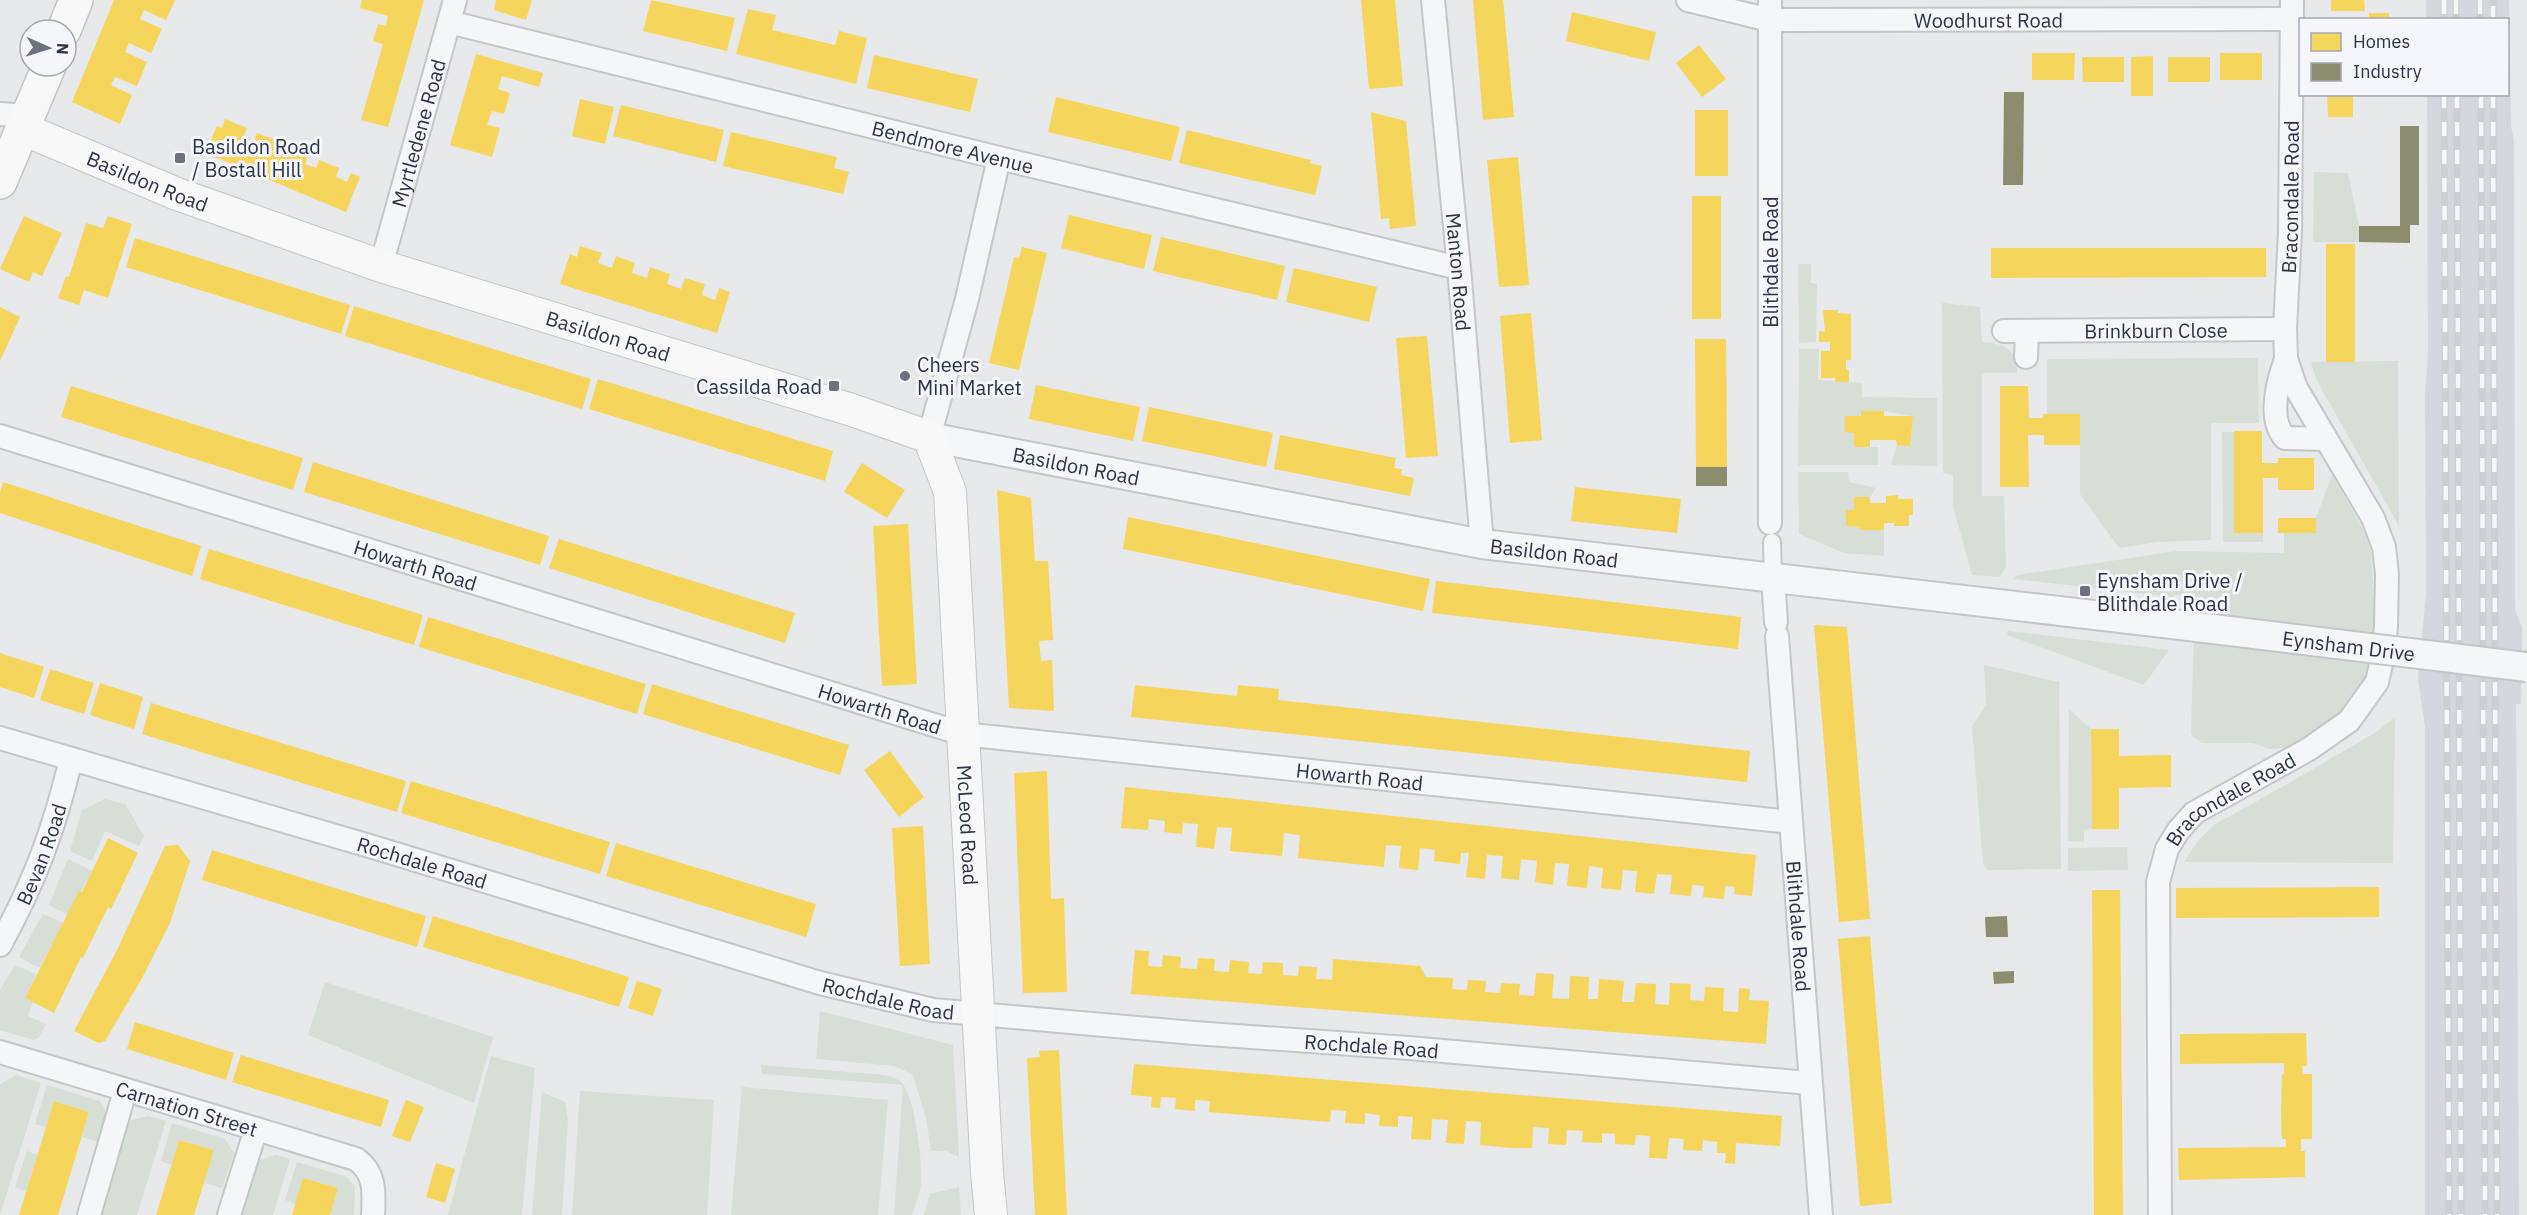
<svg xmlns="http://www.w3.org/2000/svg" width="2527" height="1215" font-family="'IBM Plex Sans',sans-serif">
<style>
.built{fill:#d4d7dd}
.green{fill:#d6ded6}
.homes{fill:#f6d55c}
.industry{fill:#8c8c6e}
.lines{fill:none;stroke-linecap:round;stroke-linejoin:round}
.pedestrian-casing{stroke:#c4c6c8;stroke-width:20}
.minor-casing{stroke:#c4c6c8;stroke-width:26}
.tertiary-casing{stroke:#c4c6c8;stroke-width:32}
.secondary-casing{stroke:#c4c6c8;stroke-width:34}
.primary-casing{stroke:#c2c5c8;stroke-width:36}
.pedestrian{stroke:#f5f6f7;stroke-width:16}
.minor{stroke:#f5f6f7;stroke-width:22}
.tertiary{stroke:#f5f6f7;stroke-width:28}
.secondary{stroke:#f8f8f8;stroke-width:32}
.primary{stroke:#f8f8f8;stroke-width:33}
.rail-casing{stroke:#cecfd2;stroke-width:7}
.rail{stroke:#f4f6f9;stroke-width:4.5;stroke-dasharray:14;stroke-linecap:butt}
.tertiary-bridge-casing{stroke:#c4c6c8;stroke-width:32;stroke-linecap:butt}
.tertiary-bridge{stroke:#f5f6f7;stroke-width:28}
.poi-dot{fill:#6c737f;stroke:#f4f6f9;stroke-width:2}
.labels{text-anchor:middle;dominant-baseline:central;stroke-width:6;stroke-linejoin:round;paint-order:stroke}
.street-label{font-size:20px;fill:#2b3445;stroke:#f4f6f9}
.poi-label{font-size:20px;fill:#2b3445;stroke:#f4f6f9;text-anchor:start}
</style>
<rect width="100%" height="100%" fill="#e6e8ea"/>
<path class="built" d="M2426,0H2509L2511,126L2514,142L2515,610L2522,627L2521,704H2516L2519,1215H2425V727L2418,679L2426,593L2425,392L2428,352L2427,95L2508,94V20L2426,19Z"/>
<g class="green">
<path d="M2314,172L2348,173L2359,226V242H2313Z"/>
<path d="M1798,264H1811V283L1817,284L1816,342L1799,343Z"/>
<path d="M1942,303L1980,307L1982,342C2002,343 2018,349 2017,373H1982V496H2004L2006,567L2000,577L1972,575L1953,506V475L1943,473Z"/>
<path d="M1799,349H1819L1818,380L1862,383V397L1937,398V466L1891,465L1897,445H1910L1913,416L1884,411L1861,412L1854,433V447H1878V465H1798Z"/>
<path d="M2258,358L2259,423H2211V540L2158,542L2119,548L2080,494V414H2047V359Z"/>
<path d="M2398,361L2399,526L2316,379L2311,362Z"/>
<path d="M2222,432H2234V533H2263V542H2223Z"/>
<path d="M1798,472H1848L1849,482L1876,488L1870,497H1854V510L1846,511V526L1860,527L1861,530H1884V556L1844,553L1799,534Z"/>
<path d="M2332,475L2365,533L2371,552L2375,617L2373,643L2363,684L2344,711L2319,730L2285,748L2269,749L2253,743H2202L2191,734L2195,593L2174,595V597L2014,579L2017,575L2177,551L2284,553V533H2316V518Z"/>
<path d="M2008,631L2169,650L2144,685L2007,635Z"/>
<path d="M1984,665L2059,682L2061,869L1988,870L1983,864L1972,727L1986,704Z"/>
<path d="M2069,709L2091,729L2092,829L2084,830V842L2068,841Z"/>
<path d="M2395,718L2393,863L2184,862L2197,842L2214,825L2289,783L2373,734Z"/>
<path d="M105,799L125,804L144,836L139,846L105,831L92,861L70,851L82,810Z"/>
<path d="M2127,847L2128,870L2068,871V848Z"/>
<path d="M68,859L92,871L68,915L49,905Z"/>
<path d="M43,914L64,923L39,968L19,957Z"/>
<path d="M15,965L36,974L25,998L33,1002L28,1016L46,1024L39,1037L34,1040L0,1030V990Z"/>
<path d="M325,982L493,1037L474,1103L308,1035Z"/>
<path d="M820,1011L953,1045L959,1157L946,1151H931L926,1118L913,1075L895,1066L816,1059Z"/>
<path d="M491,1056L535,1068L522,1215H448Z"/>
<path d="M761,1065L885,1075C893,1077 900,1079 904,1086C915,1102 923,1164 921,1183C920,1194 915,1205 912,1215H894L903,1085L762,1074Z"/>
<path d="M17,1075L41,1083L0,1215V1084Z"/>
<path d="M47,1085L100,1101L107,1114L98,1142L82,1137L89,1112L55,1101L46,1127L35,1124Z"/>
<path d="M742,1087L888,1100L878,1215H731Z"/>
<path d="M580,1091L714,1100L707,1215H572Z"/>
<path d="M542,1092L565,1102L568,1120L562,1215H532Z"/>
<path d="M148,1116L166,1121L137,1215H98L127,1121Z"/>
<path d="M172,1123L225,1139L234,1153L222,1188L204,1183L214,1150L180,1140L172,1165L161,1161Z"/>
<path d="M27,1151L38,1155L26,1191L15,1188Z"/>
<path d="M276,1155L290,1159L273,1215H236L253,1162Z"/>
<path d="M297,1162L347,1177L355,1187L354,1215H330L338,1188L303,1178L296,1204L285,1200Z"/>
<path d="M959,1187L961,1215H924L930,1194Z"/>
</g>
<g class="homes">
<path d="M114,0H175L166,20L144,10L140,19L162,29L151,53L129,43L125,52L147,62L137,86L115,77L111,85L132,95L120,124L72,102Z"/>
<path d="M362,0H424L388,127L361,120L383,44L373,41L378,24L386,26L388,16L360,8Z"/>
<path d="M496,0H532L526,20L494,10Z"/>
<path d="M651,0L735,18L727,51L643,31Z"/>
<path d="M1361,0H1395L1403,86L1369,89Z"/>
<path d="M1473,0H1503L1514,117L1483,120Z"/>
<path d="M2331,0H2364L2365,11H2331Z"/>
<path d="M748,9L776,15L772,30L835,45L839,31L867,38L856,84L736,54Z"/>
<path d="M1572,12L1656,32L1649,61L1566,41Z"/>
<rect x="2369" y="13" width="20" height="7"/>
<path d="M1699,45L1726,79L1702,97L1676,63Z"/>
<path d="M2032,53H2075L2074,80H2032Z"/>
<rect x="2220" y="53" width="42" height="27"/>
<path d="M476,54L543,73L539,87L502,76L498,89L510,93L504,114L492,111L487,125L500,128L492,157L450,145Z"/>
<path d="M874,55L978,79L970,112L867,88Z"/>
<path d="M2153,56V96H2131V57Z"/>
<path d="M2082,57H2124V82H2083Z"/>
<rect x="2168" y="57" width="42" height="25"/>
<path d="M2327,94H2353V117H2328Z"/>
<path d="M1056,97L1180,127L1171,161L1048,132Z"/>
<path d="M580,99L614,107L605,144L572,136Z"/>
<path d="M621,105L724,130L716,162L613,136Z"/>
<rect x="1695" y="110" width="33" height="66"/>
<path d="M1371,112L1406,121L1416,226L1390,229L1389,218L1381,219Z"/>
<path d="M225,119L247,128L243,137L254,141L257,133L278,141L273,151L285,155L288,147L309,155L305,164L316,168L319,160L339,168L336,177L347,182L351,173L360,177L346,212L205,153L217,126L222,128Z"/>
<path d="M1187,130L1311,160L1310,163L1322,166L1315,195L1179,163Z"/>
<path d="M731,132L837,157L834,168L849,172L843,194L723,166Z"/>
<path d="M1518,157L1529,285L1499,287L1487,160Z"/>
<rect x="1692" y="196" width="29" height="123"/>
<path d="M1069,215L1152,235L1144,269L1061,248Z"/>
<path d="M24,216L62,233L42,276L33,272L29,282L0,269Z"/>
<path d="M108,216L132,224L108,298L84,290L79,305L58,298L66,276L69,277L86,223L103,228Z"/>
<path d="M1161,237L1285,266L1277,300L1153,271Z"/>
<path d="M135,238L350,305L341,334L126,267Z"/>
<rect x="2326" y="244" width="29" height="118"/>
<path d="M580,246L602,253L598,263L612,268L616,256L635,263L632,273L647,278L650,267L670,274L667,284L681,289L685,278L705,284L702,295L715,300L719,288L730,292L717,333L560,284L570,254L577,257Z"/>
<path d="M1022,247L1047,253L1019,370L989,363L1014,257L1019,258Z"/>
<path d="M1991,248H2266V277L1991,278Z"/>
<path d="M1294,268L1377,287L1369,322L1286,302Z"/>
<path d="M354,306L591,379L582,409L345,336Z"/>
<path d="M0,307L20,317L0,361Z"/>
<path d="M1823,310H1838V313L1851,314V360H1846V370H1849V382H1835V378H1821V351H1830V342H1819V331L1825,332Z"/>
<path d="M1531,313L1542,440L1510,443L1500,316Z"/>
<path d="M1427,336L1438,456L1406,458L1396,338Z"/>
<path d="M1695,339H1726L1727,467H1696Z"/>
<path d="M598,379L833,451L825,481L589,409Z"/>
<path d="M1036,385L1140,407L1133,441L1029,419Z"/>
<path d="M71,386L303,458L293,490L61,417Z"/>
<path d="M2000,386H2028L2029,418H2043V414H2080V445H2044V435H2028L2029,487H2000Z"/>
<path d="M1149,407L1273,433L1266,467L1142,441Z"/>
<path d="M1861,411H1884V416H1913L1910,446L1897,445L1896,440H1870V447H1854V433L1845,432V416H1861Z"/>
<path d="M2234,431H2262V463H2278V458H2314V490H2278V478H2263V533H2234Z"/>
<path d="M1280,435L1396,458L1394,468L1402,469L1401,475L1414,478L1410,496L1274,469Z"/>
<path d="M313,462L549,536L540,565L304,492Z"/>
<path d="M862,463L905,490L887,518L844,492Z"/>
<path d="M3,482L201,546L192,576L0,513V493Z"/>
<path d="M1575,487L1681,499L1677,533L1571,521Z"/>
<path d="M997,490L1031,498L1035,561H1048L1053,640L1039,641L1041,661L1052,660L1054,711L1009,708Z"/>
<path d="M1898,495V499H1913V515H1909V526H1894V523H1884V530H1860V527L1846,526V510H1854V497H1870V503H1886V496Z"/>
<path d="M1128,517L1430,579L1423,611L1123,549Z"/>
<rect x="2278" y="518" width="38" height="15"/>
<path d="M908,524L917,684L882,686L873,526Z"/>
<path d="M559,539L795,613L785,643L549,568Z"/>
<path d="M209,549L423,615L414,645L200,579Z"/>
<path d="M1436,581L1741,617L1738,649L1432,613Z"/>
<path d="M428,617L646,684L637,714L419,647Z"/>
<path d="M1814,625L1847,627L1870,919L1839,922Z"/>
<path d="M0,653L44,667L34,698L0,687Z"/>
<path d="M50,669L94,683L84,714L40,700Z"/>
<path d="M100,683L143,697L134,729L90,715Z"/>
<path d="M652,684L849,745L840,775L643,714Z"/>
<path d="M1135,685L1237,696L1238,685L1279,689L1278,700L1750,751L1747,782L1131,717Z"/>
<path d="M151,703L406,781L397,812L142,734Z"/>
<path d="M2091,729H2119V756L2171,755V787L2119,788V829H2092Z"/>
<path d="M890,751L924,797L899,817L864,770Z"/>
<path d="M1047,771L1051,899L1064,898L1067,992L1023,993L1014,773Z"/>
<path d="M411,781L610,842L600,874L401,813Z"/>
<path d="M1125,787L1756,855L1752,896L1734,894L1735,887L1725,886L1724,899L1703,897L1704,886L1692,885L1691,896L1670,894L1672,875L1657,874L1654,894L1635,892L1637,871L1623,870L1621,890L1601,888L1603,868L1589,866L1587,888L1567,886L1569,864L1555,863L1553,885L1535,882L1537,861L1521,859L1519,880L1501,878L1503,856L1487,855L1485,879L1466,877L1469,853H1461L1460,864L1434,861L1435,850L1420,848L1418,870L1399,868L1401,846L1386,845L1384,867L1298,858L1300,835L1284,833L1282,856L1230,851L1232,828L1217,827L1214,849L1196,847L1198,824L1183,823L1182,834L1164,832L1165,821L1149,819L1148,830L1121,828Z"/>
<path d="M923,826L930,964L900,966L892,828Z"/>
<path d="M108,838L138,853L111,909L108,907L83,958L81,957L54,1013L25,998L79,891L82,892Z"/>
<path d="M616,843L816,904L806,937L606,876Z"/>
<path d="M178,845L190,861L170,923L141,980L105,1041L99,1043L74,1031L117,950L165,846Z"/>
<path d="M212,850L426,916L417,947L202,880Z"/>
<path d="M2379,887V917L2176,918V888Z"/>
<path d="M2092,890H2120L2123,1215H2094Z"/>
<path d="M433,916L629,977L619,1007L423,947Z"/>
<path d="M1870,936L1892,1203L1860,1206L1838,939Z"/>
<path d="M1135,950L1149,951L1148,966L1162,967L1163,955L1181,957L1180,968L1197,969L1198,958L1215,959L1214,971L1229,972L1230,960L1249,962L1248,973L1262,974L1263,962L1283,963V975L1298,976L1299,966L1317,967L1316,979H1323L1332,980L1333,959L1420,966L1426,977L1453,978L1452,989L1467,990L1468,980L1486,981L1485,992L1500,993L1501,983L1520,984L1519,995L1534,996L1536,973L1554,974L1552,998L1569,999L1570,976L1589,977L1588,999H1598L1599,979L1624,981L1622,1002H1634L1636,983L1656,984L1655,1004L1669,1005L1670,983L1691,984L1690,1000L1704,1001L1705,987L1724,988L1723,1011L1738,1012L1739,988L1750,989L1749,1000L1769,1001L1766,1044L1131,994Z"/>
<path d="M637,981L662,989L653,1016L628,1008Z"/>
<path d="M135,1022L234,1053L226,1080L127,1049Z"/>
<path d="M2306,1033L2307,1066H2302L2303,1074H2312V1139H2301V1151H2305V1177L2179,1180L2178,1148L2286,1147V1139H2282L2281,1116L2282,1075L2284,1074V1063L2180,1064V1034Z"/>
<path d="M1059,1050L1067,1215H1035L1027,1058L1040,1057L1039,1051Z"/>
<path d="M241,1055L389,1100L381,1127L232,1082Z"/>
<path d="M1134,1064L1782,1116L1780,1146L1736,1143L1735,1164L1725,1163L1726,1153H1717V1142L1703,1140L1702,1151L1683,1150L1684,1139L1669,1138L1667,1159L1658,1158H1649L1650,1136L1636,1135L1635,1145L1615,1144V1134L1602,1133V1143L1582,1142L1583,1131L1567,1130L1566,1145L1548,1144L1549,1128L1533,1127L1532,1148H1512L1480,1145L1481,1122L1466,1121L1464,1144L1446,1143L1448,1120L1432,1119L1431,1140L1411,1139L1413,1117L1398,1116V1127L1379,1126L1380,1115L1365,1113V1124L1345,1123L1346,1111L1331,1110L1330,1122L1209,1112L1210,1101L1195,1100V1111L1175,1109L1176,1098L1161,1097L1160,1108L1151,1107L1152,1097L1131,1095Z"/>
<path d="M406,1100L424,1107L410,1142L392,1136Z"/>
<path d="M54,1101L89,1112L58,1215H19Z"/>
<path d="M179,1140L214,1150L194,1215H156Z"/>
<path d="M436,1163L455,1169L445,1203L426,1197Z"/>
<path d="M303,1178L338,1188L330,1215H292Z"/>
</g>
<g class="industry">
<path d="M2004,92H2024L2023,185H2003Z"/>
<path d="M2400,126H2419V225H2410V243L2359,242V226H2400Z"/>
<rect x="1696" y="467" width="31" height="19"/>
<path d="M2007,916L2008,937H1986L1985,917Z"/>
<path d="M2014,971V983L1994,984L1993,972Z"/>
</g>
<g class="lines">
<defs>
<path id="pedestrian" d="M1772,542L1773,577"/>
<g id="minor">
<path id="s1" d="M1433,0L1459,268L1482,544"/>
<path id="s2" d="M1688,0L1770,20L2292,19"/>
<path d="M1770,0V523"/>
<path id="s3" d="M449,22L999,158L1459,268"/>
<path d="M0,114L28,116"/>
<path id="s4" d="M381,266L455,0"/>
<path id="s5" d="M2004,331L2285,329"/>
<path d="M2026,357L2027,332"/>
<path d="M2286,359C2278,381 2267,418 2285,438L2326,439"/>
<path id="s6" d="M0,436L963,734L1791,822"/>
<path d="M929,437L967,299L999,158"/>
<path d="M1773,577L1776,622"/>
<path id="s7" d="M1777,636L1821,1215"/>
<path id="s8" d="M0,738L373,847L820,983L933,1010L1194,1033L1409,1048L1809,1083"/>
<path id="s9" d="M0,945C35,881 54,830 71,759"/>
<path id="s10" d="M0,1052L356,1159C376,1173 374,1193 373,1215"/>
<path d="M89,1215L125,1091"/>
<path d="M229,1215L256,1129"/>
<path id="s11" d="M2160,1215L2158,882L2167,849L2178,831L2194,813L2309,749L2349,721L2377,682L2383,655L2386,626L2387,574L2384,547L2373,518L2296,388L2286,359L2285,329L2290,232L2292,0"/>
</g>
<g id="tertiary">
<path id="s12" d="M929,437L1482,544L2172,624"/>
</g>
<g id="secondary">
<path id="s13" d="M23,129L177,194L381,266L852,410L929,437L950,492L987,1173L991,1215"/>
</g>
<g id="primary">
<path d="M64,30L76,0"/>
<path d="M0,182L49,66"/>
</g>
</defs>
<use href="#pedestrian" class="pedestrian-casing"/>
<use href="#minor" class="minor-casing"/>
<use href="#tertiary" class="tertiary-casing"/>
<use href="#secondary" class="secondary-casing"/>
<use href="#primary" class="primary-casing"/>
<use href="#pedestrian" class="pedestrian"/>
<use href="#minor" class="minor"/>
<use href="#tertiary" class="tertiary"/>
<use href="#secondary" class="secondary"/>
<use href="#primary" class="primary"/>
<defs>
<g id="rail">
<path d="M2444,0V20"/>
<path d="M2456,0V20"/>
<path d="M2480,0V20"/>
<path d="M2493,20V0"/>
<path d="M2444,94L2449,1215"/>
<path d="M2457,94L2461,1215"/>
<path d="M2481,94L2485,1215"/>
<path d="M2493,94L2497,1215"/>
</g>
</defs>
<use href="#rail" class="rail-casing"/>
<use href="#rail" class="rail"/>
<defs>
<g id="tertiary-bridge">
<path id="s14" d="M2172,624L2527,667"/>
</g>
</defs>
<use href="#tertiary-bridge" class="tertiary-bridge-casing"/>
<use href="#tertiary-bridge" class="tertiary-bridge"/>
</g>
<g class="poi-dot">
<rect x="174" y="152" width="12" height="12" rx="3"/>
<circle cx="905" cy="376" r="6"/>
<rect x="828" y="380" width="12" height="12" rx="3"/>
<rect x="2079" y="585" width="12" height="12" rx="3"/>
</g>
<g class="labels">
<g class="street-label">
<text stroke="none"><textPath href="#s2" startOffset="303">Woodhurst Road</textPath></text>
<text stroke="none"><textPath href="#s4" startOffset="138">Myrtledene Road</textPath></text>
<text stroke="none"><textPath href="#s3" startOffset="519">Bendmore Avenue</textPath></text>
<text stroke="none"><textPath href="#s13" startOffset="135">Basildon Road</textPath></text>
<text stroke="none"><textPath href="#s11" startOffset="1152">Bracondale Road</textPath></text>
<text transform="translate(1770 262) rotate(-90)">Blithdale Road</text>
<text stroke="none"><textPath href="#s1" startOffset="273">Manton Road</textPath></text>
<text stroke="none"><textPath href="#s5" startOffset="152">Brinkburn Close</textPath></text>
<text stroke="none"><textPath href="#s13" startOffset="621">Basildon Road</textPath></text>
<text stroke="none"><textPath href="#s12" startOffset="150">Basildon Road</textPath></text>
<text stroke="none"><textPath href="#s12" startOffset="636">Basildon Road</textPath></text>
<text stroke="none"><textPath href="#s6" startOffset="435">Howarth Road</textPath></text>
<text stroke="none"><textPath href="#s14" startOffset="178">Eynsham Drive</textPath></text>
<text stroke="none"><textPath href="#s6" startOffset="921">Howarth Road</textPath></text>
<text stroke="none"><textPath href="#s6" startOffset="1407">Howarth Road</textPath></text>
<text stroke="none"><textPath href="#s11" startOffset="450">Bracondale Road</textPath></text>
<text stroke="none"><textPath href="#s13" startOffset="1350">McLeod Road</textPath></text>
<text stroke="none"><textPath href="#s9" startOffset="100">Bevan Road</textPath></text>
<text stroke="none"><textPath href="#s8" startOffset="440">Rochdale Road</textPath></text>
<text stroke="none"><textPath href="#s7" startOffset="291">Blithdale Road</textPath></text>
<text stroke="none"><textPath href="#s8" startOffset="926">Rochdale Road</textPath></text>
<text stroke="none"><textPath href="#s8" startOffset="1412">Rochdale Road</textPath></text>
<text stroke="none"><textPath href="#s10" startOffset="195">Carnation Street</textPath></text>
</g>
<g class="poi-label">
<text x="192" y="146">Basildon Road<tspan x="192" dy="23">/ Bostall Hill</tspan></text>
<text x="917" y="364">Cheers<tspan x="917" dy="23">Mini Market</tspan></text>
<text x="822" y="386" text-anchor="end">Cassilda Road</text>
<text x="2097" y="580">Eynsham Drive /<tspan x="2097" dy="23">Blithdale Road</tspan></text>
</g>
</g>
<rect x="2299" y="18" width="210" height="78" fill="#f4f6f9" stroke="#a4a8b1" stroke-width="1.5"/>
<rect x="2311" y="33" width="30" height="18" fill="#f6d55c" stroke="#a4a8b1" stroke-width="1.5"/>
<text x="2353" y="48" font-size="18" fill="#2b3445">Homes</text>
<rect x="2311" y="63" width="30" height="18" fill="#8c8c6e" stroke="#a4a8b1" stroke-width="1.5"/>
<text x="2353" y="78" font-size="18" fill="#2b3445">Industry</text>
<g transform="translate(48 48) rotate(93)"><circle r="28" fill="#f4f6f9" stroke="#a4a8b1" stroke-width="1.5"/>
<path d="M0-4.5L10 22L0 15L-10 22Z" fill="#6c737f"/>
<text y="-9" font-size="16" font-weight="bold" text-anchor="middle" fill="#2b3445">N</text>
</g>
</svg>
